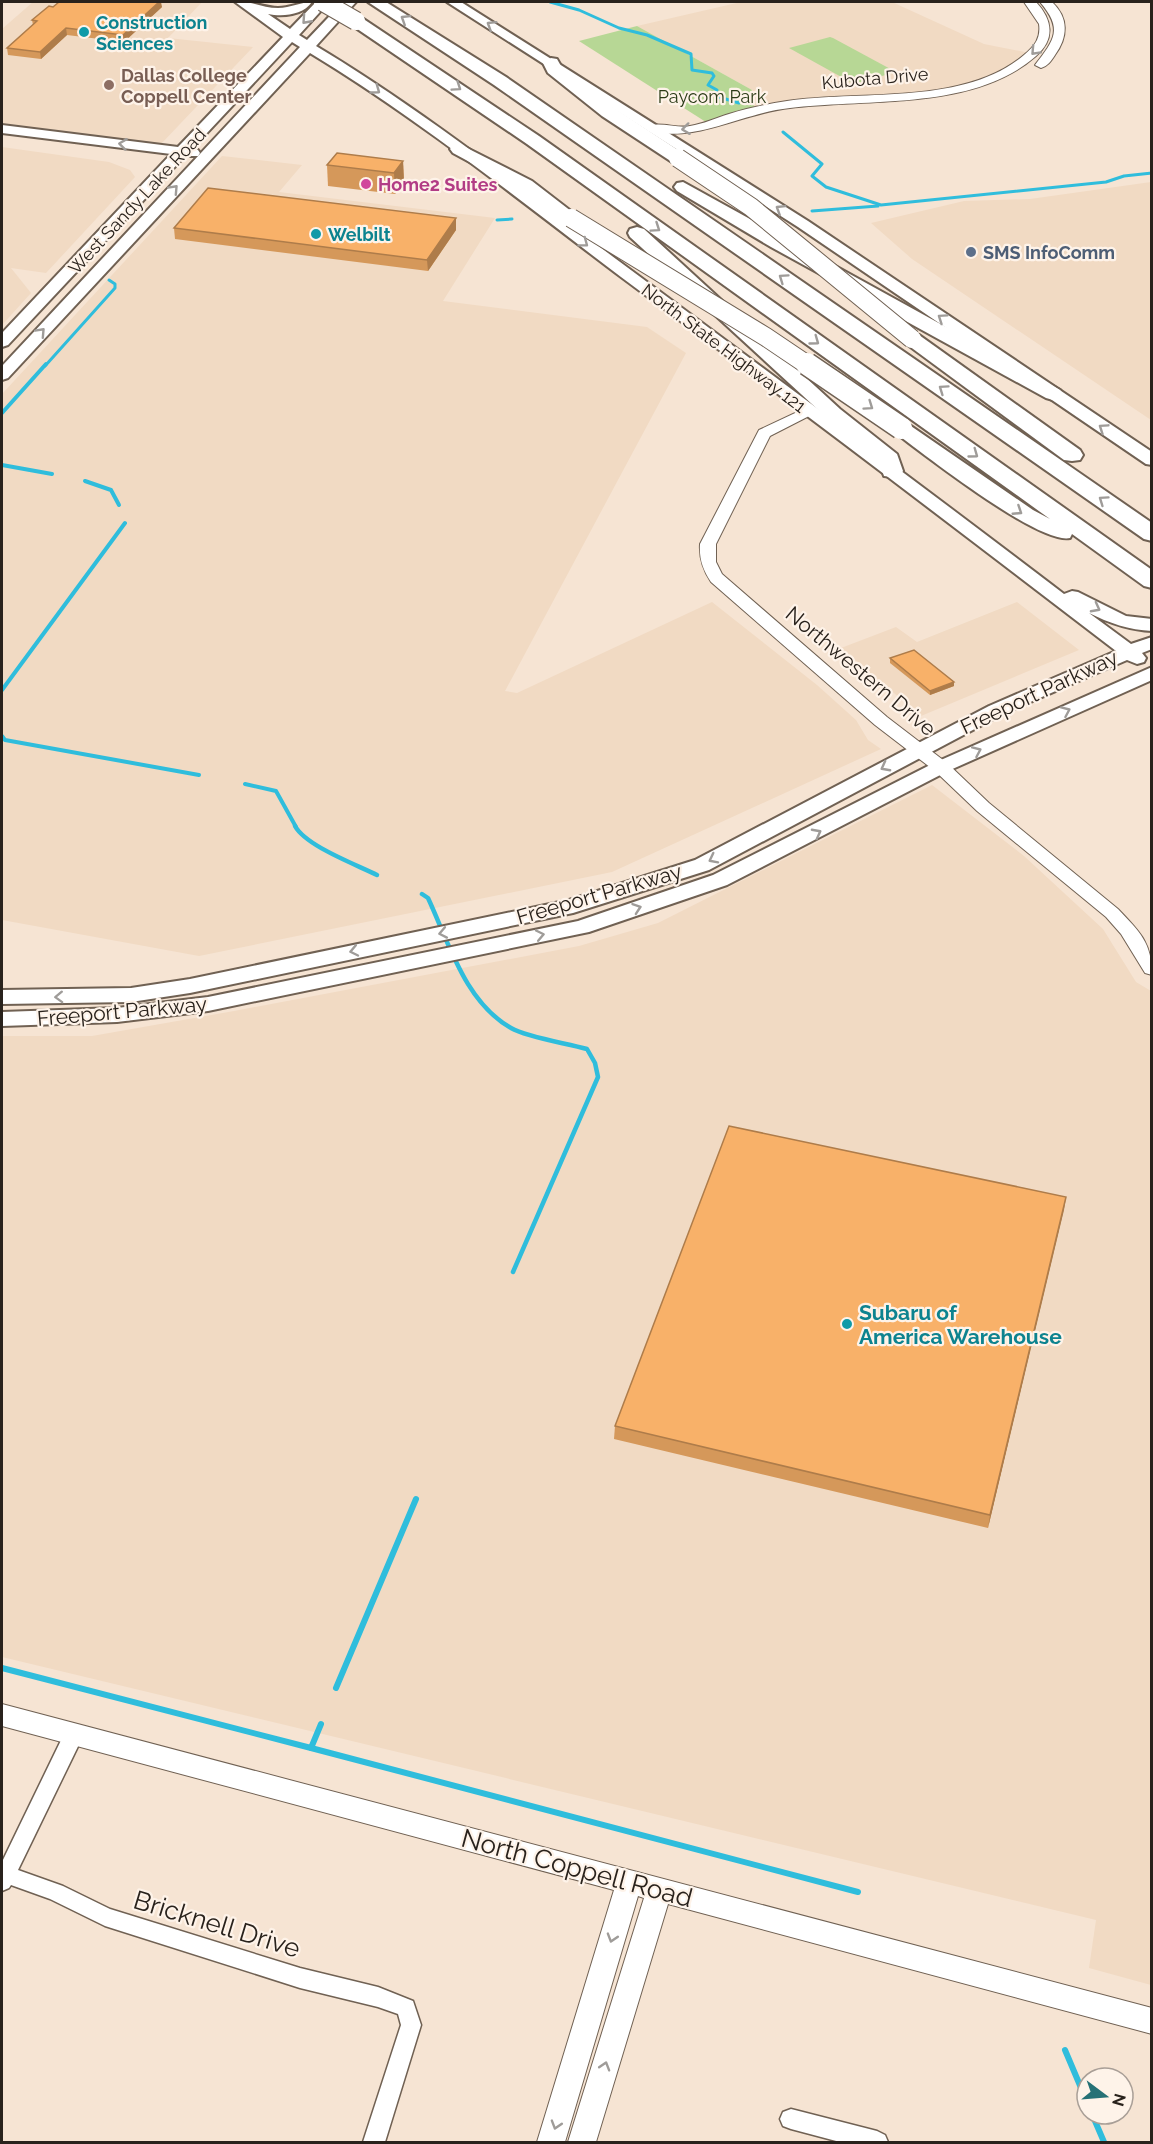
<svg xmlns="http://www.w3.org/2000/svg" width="1153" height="2144" font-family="Raleway,sans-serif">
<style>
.built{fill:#f1dac3}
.green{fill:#b7d795}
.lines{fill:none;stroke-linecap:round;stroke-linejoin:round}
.stream-far3{stroke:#2fbddc;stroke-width:3}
.stream-far2{stroke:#2fbddc;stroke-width:4}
.stream-far1{stroke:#2fbddc;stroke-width:4.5}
.stream{stroke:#2fbddc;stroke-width:6}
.minor-casing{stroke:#706153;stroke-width:3}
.tertiary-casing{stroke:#706153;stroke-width:2}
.secondary-casing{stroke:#706153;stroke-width:4}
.motorway-casing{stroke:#706153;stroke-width:4}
.minor{fill:#fff;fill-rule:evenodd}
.tertiary{fill:#fff;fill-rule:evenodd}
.secondary{fill:#fff;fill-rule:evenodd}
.motorway{fill:#fff;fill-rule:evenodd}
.motorway-bridge-far1-casing{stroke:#706153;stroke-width:20;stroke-linecap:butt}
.motorway-bridge-casing{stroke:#706153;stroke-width:25;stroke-linecap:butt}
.motorway-bridge-far1{stroke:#fff;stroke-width:18}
.motorway-bridge{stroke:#fff;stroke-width:22}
.wall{fill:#d5985a}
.shaded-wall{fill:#ae7c4a}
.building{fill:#f8b169;stroke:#ae7c4a;stroke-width:1.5}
.oneway{stroke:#9f9c99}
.culture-dot{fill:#0f9aa8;stroke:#fef3e9;stroke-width:2}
.education-dot{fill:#8d6e63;stroke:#fef3e9;stroke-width:2}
.hotel-dot{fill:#d1479c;stroke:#fef3e9;stroke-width:2}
.service-dot{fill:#5c6f8a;stroke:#fef3e9;stroke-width:2}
.labels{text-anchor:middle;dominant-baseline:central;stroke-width:4.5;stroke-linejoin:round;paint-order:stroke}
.far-culture-label{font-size:18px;font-weight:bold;fill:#0d838f;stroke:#fef3e9;text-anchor:start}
.far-education-label{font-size:18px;font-weight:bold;fill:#785e54;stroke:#fef3e9;text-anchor:start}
.far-street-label{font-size:18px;fill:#29221c;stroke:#fef3e9}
.far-park-label{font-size:18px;fill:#2b3b17;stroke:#fef3e9}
.far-hotel-label{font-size:18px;font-weight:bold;fill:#b23c85;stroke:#fef3e9;text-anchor:start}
.far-service-label{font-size:18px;font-weight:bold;fill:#4e5e75;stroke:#fef3e9;text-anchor:start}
.street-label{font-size:21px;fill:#29221c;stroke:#fef3e9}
.culture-label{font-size:21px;font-weight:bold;fill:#0d838f;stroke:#fef3e9;text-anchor:start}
.near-street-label{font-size:26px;fill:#29221c;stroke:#fef3e9}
</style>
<rect width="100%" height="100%" fill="#f6e4d3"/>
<g class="built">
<path d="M33,2H202L168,38L253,47L161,144L2,123V29Z"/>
<path d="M741,2H892L984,44L1030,53L983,81L942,90L754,108L752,90L637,26Z"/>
<path d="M2,147L109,162L130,170L135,177L46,273L11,268L31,293L2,325Z"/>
<path d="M222,156L302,165L279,192L495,218L443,301L647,327L686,353L505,691L517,693L712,602L817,685L856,720L868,740L881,749L612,872L199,956L2,920V394Z"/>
<path d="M1151,182V420L912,259L871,223L964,201L1030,199Z"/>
<path d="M1017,602L1079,650L921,716L841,648L896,627L917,642Z"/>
<path d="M932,785L1024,856L1103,929L1136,982L1151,991V1985L1089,1968L1096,1920L2,1657V1036H92L234,1011L579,946L658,923Z"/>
</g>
<g class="green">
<path d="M637,26L752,90L754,108L709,124L579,41Z"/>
<path d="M830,37L833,38L896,72L854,84L789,48Z"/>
</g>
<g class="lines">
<g class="stream-far3">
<path d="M550,2L579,10L619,28L647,35L691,54L692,70L712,73L714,76L708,85L717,90L715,93L719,97L739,103"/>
<path d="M783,132L822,164L812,176L826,187L881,205L1106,182L1124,176L1152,173"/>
<path d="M812,211L878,206"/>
<path d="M497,220L512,219"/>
<path d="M45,366L115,288V284L109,280"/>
</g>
<g class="stream-far2">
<path d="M2,413L46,364"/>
<path d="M2,465L52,474"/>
<path d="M85,481L111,490L119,505"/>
<path d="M2,690L125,523"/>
<path d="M2,736L5,740L199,775"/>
<path d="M245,784L276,791L296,827"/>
</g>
<g class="stream-far1">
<path d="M295,826C306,846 355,864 377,875"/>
<path d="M422,894L428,898C449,943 465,1002 511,1028C529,1038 566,1043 587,1049L595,1063L598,1077L513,1272"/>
</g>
<g class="stream">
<path d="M2,1668L311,1748"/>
<path d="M336,1688L416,1499"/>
<path d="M321,1724L311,1748L858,1892"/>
<path d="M1065,2050L1087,2102"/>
<path d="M1092,2114L1104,2142"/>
</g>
<defs>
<g id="minor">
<path d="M74,1726L81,1728L84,1734L18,1870L63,1886L110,1909L300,1968L378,1987L413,2001L421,2025L385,2142H363L401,2025L398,2014L378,2007L300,1988L105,1926L50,1899L11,1885L9,1888L2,1891V1862L67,1728Z"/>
<path d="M791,2109L877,2131L885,2135L888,2142H840L791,2129L783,2126L780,2119L783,2112Z"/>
</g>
<g id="tertiary">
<path d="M1024,2H1036C1052,19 1056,39 1036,56C974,111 868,98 790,108C741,113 697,143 648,131L646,128C654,120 678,129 690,126C703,124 716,118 729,114C748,108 767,104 787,101C859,90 965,106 1024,55C1035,46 1041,38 1039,24Z"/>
<path d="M1040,2H1052C1069,18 1068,37 1055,55C1051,61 1048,66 1041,68L1035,65C1055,39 1063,29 1040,2Z"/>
<path d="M808,407L813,408L815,411L813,414L770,436L716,544V562L722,574L887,717L947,763L989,803L1118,909C1140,932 1152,943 1152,975L1145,973L1121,934L1106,917L977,811L935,771L875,725L711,582C703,570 699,559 700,544L759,430Z"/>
<path d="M2,1704L1152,2008V2034L668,1904L596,2142H568L644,1898L638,1896L565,2142H537L614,1890L2,1726Z"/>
</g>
<g id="secondary">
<path d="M235,2C250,0 263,8 278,8C291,8 300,2 312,2C303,15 283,17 268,14L290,29L316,2H329L299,35L307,40L343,2H356L316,46C421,109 518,186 616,259C766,370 916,481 1064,594L1072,591L1078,592L1126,616L1152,619V631C1129,630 1109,623 1089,613L1131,644L1152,637V649L1142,653L1146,658L1144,662L1137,664L1127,660L1003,714L709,870L573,913L190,993L131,1002L2,1004V990L131,988L190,979L569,900L695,860L989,706L1116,651C952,525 787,400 621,277C519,200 419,119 310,53L8,378L2,380V366L300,47L292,42L192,149L198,150L200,153L198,156H185L8,345L2,347V333L171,154L2,133V125L178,147L283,37Z"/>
<path d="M447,2H461L808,221L1152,452V465L1146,464L798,227Z"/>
<path d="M1152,667V680L948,771L727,885L589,932L208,1011L117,1022L2,1026V1012L117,1008L208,997L578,921L713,875L934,763Z"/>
</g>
<g id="motorway">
<path d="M368,2H386L506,77L1152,523V541L1144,539L494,85Z"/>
<path d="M356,16L362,18L539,136L1152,570V588L1144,586L1072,534L1070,538C1039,545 924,454 894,432L890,428L894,424L901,422L908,424L1033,510L1050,519L527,144L350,24L348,21L350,18Z"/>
<path d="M551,58L557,59L561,66L614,108L684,154L687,158L684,162H672L602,116L548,73L543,63Z"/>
<path d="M459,144L532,181L580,218L578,222H564L520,189L453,153L450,149L453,145Z"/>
<path d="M683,182L1060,390L1063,394L1060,398L1053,400L1046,398L771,247L677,191L674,187L677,183Z"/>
<path d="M637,227L644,229L840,409L897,454L903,471L900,476L892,477L884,476L879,461L826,417L630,237L628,233L630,229Z"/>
<path d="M912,333L919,335L1080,450L1083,455L1080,460L1072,461L1064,460L905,343L902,339L905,335Z"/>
</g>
</defs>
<use href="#minor" class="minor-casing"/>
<use href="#tertiary" class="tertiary-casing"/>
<use href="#secondary" class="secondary-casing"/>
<use href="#motorway" class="motorway-casing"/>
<use href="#minor" class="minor"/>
<use href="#tertiary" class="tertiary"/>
<use href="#secondary" class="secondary"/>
<use href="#motorway" class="motorway"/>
<defs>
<g id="motorway-bridge-far1">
<path d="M323,2L356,21"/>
<path d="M678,158L751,207L912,339"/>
<path d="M571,218L766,337L809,366"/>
</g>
<path id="motorway-bridge" d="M807,364L901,428"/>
</defs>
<use href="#motorway-bridge-far1" class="motorway-bridge-far1-casing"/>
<use href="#motorway-bridge" class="motorway-bridge-casing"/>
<use href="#motorway-bridge-far1" class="motorway-bridge-far1"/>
<use href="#motorway-bridge" class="motorway-bridge"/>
</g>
<g class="wall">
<path d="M53,7H162L124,42L67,35L41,59L8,55L7,48L33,25L32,20Z"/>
<path d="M403,161L404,182L395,194L328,186L327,165Z"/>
<path d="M456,218V230L428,271L175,239L174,228Z"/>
<path d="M890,658L954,682V686L930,695L890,663Z"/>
<path d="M1066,1197L988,1528L614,1439L615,1426Z"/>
</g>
<g class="shaded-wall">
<path d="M159,2H161L162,7L124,42L123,35Z"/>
<path d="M66,28L67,35L41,59L40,52Z"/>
<path d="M403,161L404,182L395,194L394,173Z"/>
<path d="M456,218V230L428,271L427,260Z"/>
<path d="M954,682V686L930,695V691Z"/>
<path d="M1066,1197L1064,1210L988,1528L990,1515Z"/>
</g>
<g class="building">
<path d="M59,2H159L123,35L66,28L40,52L7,48L37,21L32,20L49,6L53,7Z"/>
<path d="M337,153L403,161L394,173L327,165Z"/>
<path d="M208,188L456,218L427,260L174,228Z"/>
<path d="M914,650L954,682L930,691L890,658Z"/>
<path d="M729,1126L1066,1197L990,1515L615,1426Z"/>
</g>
<defs><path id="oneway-chevron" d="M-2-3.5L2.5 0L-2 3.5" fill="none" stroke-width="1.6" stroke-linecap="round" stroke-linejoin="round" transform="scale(1.5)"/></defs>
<g class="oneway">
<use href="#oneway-chevron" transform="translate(405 19) rotate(-148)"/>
<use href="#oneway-chevron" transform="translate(306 20) rotate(132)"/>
<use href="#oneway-chevron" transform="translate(491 25) rotate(-148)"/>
<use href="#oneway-chevron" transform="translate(1035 51) rotate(133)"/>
<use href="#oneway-chevron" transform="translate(457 87) rotate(34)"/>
<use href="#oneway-chevron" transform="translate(376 90) rotate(36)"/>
<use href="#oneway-chevron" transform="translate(686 129) rotate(173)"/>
<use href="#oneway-chevron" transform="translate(123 144) rotate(-173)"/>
<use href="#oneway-chevron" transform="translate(174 189) rotate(-47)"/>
<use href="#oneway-chevron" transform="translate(780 209) rotate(-148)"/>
<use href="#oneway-chevron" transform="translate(656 228) rotate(34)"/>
<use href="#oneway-chevron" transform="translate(584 243) rotate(37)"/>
<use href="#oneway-chevron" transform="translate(783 278) rotate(-145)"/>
<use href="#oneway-chevron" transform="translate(942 318) rotate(-146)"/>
<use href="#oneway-chevron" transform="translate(41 332) rotate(-47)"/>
<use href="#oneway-chevron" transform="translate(815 341) rotate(36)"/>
<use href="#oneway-chevron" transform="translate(943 389) rotate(-145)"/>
<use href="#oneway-chevron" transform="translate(869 406) rotate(35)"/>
<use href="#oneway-chevron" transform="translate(1103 428) rotate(-146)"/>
<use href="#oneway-chevron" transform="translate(974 454) rotate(36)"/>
<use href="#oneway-chevron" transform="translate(1103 500) rotate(-145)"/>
<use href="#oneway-chevron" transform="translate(1018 511) rotate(33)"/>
<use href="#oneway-chevron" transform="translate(1096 608) rotate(28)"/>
<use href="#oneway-chevron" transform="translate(1066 711) rotate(-24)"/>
<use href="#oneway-chevron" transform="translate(977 751) rotate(-24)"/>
<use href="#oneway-chevron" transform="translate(885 767) rotate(152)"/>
<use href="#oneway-chevron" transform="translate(817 833) rotate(-28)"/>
<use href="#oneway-chevron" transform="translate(713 859) rotate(153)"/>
<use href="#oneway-chevron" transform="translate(637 908) rotate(-19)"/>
<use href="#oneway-chevron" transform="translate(443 933) rotate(169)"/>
<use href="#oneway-chevron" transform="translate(540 935) rotate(-12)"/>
<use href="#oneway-chevron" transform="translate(354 951) rotate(168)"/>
<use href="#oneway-chevron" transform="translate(59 997) rotate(178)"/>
<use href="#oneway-chevron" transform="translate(612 1938) rotate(107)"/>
<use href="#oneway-chevron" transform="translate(605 2066) rotate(-73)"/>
<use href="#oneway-chevron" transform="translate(556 2125) rotate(107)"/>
</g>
<g class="culture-dot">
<circle cx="84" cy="32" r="6"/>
<circle cx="316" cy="234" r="6"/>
<circle cx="847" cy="1324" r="6"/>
</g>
<circle class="education-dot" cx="109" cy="85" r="6"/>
<circle class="hotel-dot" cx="366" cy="184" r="6"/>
<circle class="service-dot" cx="971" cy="252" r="6"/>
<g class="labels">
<g class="far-culture-label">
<text x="96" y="22">Construction<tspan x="96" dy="21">Sciences</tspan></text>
<text x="328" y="234">Welbilt</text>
</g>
<g class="far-education-label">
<text x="121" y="75">Dallas College<tspan x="121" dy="21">Coppell Center</tspan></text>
</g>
<g class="far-street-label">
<text transform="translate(875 78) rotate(-5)">Kubota Drive</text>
<text transform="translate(137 201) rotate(-47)">West Sandy Lake Road</text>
<text transform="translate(724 348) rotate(37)">North State Highway 121</text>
</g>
<g class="far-park-label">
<text x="712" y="96">Paycom Park</text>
</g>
<g class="far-hotel-label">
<text x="378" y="184">Home2 Suites</text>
</g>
<g class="far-service-label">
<text x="983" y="252">SMS InfoComm</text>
</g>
<g class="street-label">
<text transform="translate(861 671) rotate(40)">Northwestern Drive</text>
<text transform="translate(1039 692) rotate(-25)">Freeport Parkway</text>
<text transform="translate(599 894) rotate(-16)">Freeport Parkway</text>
<text transform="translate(122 1011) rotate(-5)">Freeport Parkway</text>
</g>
<g class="culture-label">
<text x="859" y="1312">Subaru of<tspan x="859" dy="24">America Warehouse</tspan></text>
</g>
<g class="near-street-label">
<text transform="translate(577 1868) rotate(15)">North Coppell Road</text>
<text transform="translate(217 1924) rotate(17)">Bricknell Drive</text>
</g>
</g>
<rect width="1153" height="2144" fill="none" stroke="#29221c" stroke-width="6"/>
<g transform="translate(1105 2096) rotate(106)"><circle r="28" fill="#fef3e9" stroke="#a99f97" stroke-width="1.5"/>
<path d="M0-4.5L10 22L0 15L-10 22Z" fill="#267176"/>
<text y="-9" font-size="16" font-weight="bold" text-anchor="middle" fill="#29221c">N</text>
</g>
</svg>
